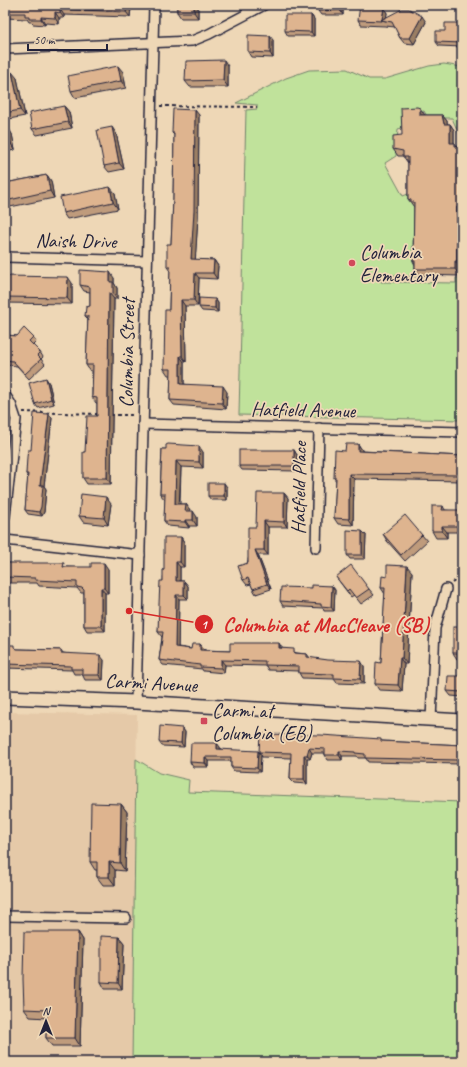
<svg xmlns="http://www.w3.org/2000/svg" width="467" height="1067" font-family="Caveat,sans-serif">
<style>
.built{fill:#e5c9a8}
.green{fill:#c0e29b;stroke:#71826b}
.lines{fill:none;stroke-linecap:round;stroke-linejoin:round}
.lane-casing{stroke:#22223b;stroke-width:8}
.street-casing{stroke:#22223b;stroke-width:12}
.secondary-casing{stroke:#22223b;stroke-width:16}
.path{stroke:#22223b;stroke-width:2;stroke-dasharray:3 3;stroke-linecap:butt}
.lane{stroke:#eed7b6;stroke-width:4.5}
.street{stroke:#eed7b6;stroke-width:9}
.secondary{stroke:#eed7b6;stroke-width:13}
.wall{fill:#bf9b7b;stroke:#22223b}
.shaded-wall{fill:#9b7e64;stroke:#22223b}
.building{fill:#deb48f;stroke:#22223b}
.poi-dot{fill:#d1495b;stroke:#eed7b6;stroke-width:1.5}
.labels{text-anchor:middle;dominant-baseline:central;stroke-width:3.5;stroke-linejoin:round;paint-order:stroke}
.street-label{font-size:20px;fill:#22223b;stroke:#eed7b6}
.poi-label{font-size:20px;fill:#22223b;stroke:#eed7b6;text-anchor:start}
.leader{fill:none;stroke:#d62828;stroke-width:1.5}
.callout-dot{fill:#d62828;stroke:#eed7b6;stroke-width:1.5}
.mark-label{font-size:12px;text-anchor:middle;font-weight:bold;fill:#fff}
.callout-label{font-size:21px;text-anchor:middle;font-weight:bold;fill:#d62828;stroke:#eed7b6;stroke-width:3.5;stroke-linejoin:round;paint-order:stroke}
</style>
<rect width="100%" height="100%" fill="#eed7b6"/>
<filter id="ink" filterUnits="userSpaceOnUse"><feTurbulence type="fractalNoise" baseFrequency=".025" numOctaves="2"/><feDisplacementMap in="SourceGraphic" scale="8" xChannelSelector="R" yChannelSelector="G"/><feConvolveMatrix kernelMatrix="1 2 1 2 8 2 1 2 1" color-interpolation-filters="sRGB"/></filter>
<g filter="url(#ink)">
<path class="built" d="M5,712L137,715L132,1062H5Z"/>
<g class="green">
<path d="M444,64L462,67V141L452,118H428L424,111H408L402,128L398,129L396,156L385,163L403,196L413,192L419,274L417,277L380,274L381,282L456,283V278H462V420L239,415L246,110L257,109V105L236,103L286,78L309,70L347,69L369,79H385L429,66Z"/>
<path d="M136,759L159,773L189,780L188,792L462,802V1062H132Z"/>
</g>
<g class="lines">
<defs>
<path id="lane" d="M245,15V5"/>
<g id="street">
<path d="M5,49L192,41L209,34L264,5"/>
<path d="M5,257L147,261"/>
<path d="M5,395L11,404L16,419L5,516"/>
<path d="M143,424L462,432"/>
<path d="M5,540L140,555"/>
<path d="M316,548L319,428"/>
<path d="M136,702L154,5"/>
<path d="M431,720L435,628L446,589"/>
<path d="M5,916L126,918"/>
</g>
<path id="secondary" d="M5,697L136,702L462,721"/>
</defs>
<use href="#lane" class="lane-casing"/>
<use href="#street" class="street-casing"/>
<use href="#secondary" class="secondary-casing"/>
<g class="path">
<path d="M160,106L257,107"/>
<path d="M23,412L98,414"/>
<path d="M111,415H134"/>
<path d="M452,583L462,575"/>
</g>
<use href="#lane" class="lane"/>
<use href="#street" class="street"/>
<use href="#secondary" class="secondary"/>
</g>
<g class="wall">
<path d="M5,5H128L131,8L130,17L64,15V18H59V24L45,23V25L33,24L31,22H29L27,19L5,18Z"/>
<path d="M175,5H198V18H181L177,12V7Z"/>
<path d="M343,5V15H321L318,11Z"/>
<path d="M384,8L387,13L386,17L426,22L414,44L404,43L400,38L395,27L385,26L361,25L358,20Z"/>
<path d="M311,15L314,19V36H288L285,31Z"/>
<path d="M459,23L462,27V47L439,46L436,42L445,31Z"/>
<path d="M273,40V58L251,57L248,52Z"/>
<path d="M228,66V87H190L185,81Z"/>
<path d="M123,72L126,88L75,98L71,91Z"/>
<path d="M5,74L17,78L25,116L9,119L5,113Z"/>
<path d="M64,106L69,112L72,128L37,135L32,129Z"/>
<path d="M199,115L198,217L195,260H214L218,266L217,279L199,278L198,306H185L186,362H184V384L227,392L226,409L174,405L170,400L171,375H168L164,369L169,310L170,271L167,267L171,244L173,200L174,135L172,133Z"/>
<path d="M425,115H442L447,121V124H450L454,130V143H455L457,146H462V268H460V276L420,275L415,269V265L413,261L414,207L408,199V163L403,156H398L393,149L402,135Z"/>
<path d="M5,128L12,134L15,150L5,152Z"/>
<path d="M116,133L124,169L109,172L104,166Z"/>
<path d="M47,175L51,181L54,198L5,208V183Z"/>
<path d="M115,193L118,209L67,219L63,213Z"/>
<path d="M5,276L72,283V304L5,303Z"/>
<path d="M114,278V283L117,288V299H114L111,484H87L83,478L85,452L97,416V403H96L92,397V371H90L86,365L88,319L85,316L90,306V292L84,291L80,285Z"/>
<path d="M215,299L218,303V312L202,311L199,307Z"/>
<path d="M5,335L33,337L36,342L33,345L40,352L43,357L41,359L45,364L29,379L17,366L5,365Z"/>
<path d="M49,383L54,404L38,408L35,404Z"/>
<path d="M49,414L52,418L44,486L46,489L44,512L42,516L28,514L25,510L28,477L26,474L31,450Z"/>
<path d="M358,444L362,450V451L462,456V481L354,479L353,525L338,524L334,518L336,481L334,478L345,451Z"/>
<path d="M162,449L203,452V468L181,467L180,504H186L190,510V511L197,517V526H189V528L168,526L164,521L165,500L160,494Z"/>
<path d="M294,450L297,455V471L242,470L239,466Z"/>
<path d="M227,487V500H211L208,496Z"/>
<path d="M284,493L288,498L287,527H268V555H258L271,589L256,594L253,589L251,584L247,585L243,580L256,527Z"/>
<path d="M111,504L108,525L83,522L79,516Z"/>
<path d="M443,506L445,510L462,512V532H447V538H436L432,531Z"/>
<path d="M383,534L422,535L427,541L405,561L387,541Z"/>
<path d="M366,535L365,559H350L347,555Z"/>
<path d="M181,537L184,542V567H180V581H184L188,586V599H179L178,647L191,649L200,644L204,649V650L230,651L282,648L297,653L307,654L310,658L364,666V684L337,683L334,679L302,678L299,673V671L268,670L266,666L225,665L224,673L203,671L202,669L163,665L159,660L162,637L158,632L163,581L164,570Z"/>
<path d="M5,563L66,567L108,569V593H105V631H87L84,626V593H81L77,588L39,586L37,583H5Z"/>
<path d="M412,572L407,664H404L402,691L379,690L375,684L381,663L385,594L381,588L387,577Z"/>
<path d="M336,577L369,589L374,595L361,604L354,595L351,597Z"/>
<path d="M332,586L335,590L334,611H324L323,608L283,606L280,601L312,588Z"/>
<path d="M462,627V659H457L453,653Z"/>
<path d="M5,645L17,649L61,650L63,653L104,660L103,680H85L82,674H74L72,670L5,668Z"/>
<path d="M462,676V697L451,696L447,691Z"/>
<path d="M182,728L185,732L184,747L162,746L159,742Z"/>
<path d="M382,741L462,745V767L460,764L368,762L366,758H358L357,756H342V760H328L325,755V753H312L310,759H307V784L294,783L290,779L291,758L262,757L259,752Z"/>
<path d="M220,747V749L261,755L260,772L234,771L231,767V761H208V767H193L190,762Z"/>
<path d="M121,804L127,812L125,871L115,870V885H103L97,877V870H95L90,862Z"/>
<path d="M78,932L83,940L80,1046H52L46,1038L47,1018L30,1017L24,1009Z"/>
<path d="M119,937L124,943L122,989H105L101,982Z"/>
</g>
<g class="shaded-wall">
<path d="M127,5H128L131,8L130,17L126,12Z"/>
<path d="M194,5H198V18L194,12Z"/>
<path d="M340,5H343V15L340,10Z"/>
<path d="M384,8L387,13L386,21L382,20Z"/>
<path d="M60,9L64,15V18L60,13Z"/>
<path d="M55,12L59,18V24L55,18Z"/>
<path d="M311,15L314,19V36L311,32Z"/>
<path d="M422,16L426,22L414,44L410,38Z"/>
<path d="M41,17L45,23V25L41,19Z"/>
<path d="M270,36L273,40V58L270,53Z"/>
<path d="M224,60L228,66V87L223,80Z"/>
<path d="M118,66L123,72L126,88L121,81Z"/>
<path d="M12,72L17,78L25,116L20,110Z"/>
<path d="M64,106L69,112L72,128L68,122Z"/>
<path d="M420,108L425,115H420Z"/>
<path d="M195,110L199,115L198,217L195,265L191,259Z"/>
<path d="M442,115L447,121L448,130L444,124Z"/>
<path d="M450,124L454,130V150L450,143Z"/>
<path d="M8,127L12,134L15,150L11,144Z"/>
<path d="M112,127L116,133L124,169L119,163Z"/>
<path d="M47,175L51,181L54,198L50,191Z"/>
<path d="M110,187L115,193L118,209L113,202Z"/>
<path d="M457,207L462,214V268L457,261Z"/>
<path d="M214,260L218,266L217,279L213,273Z"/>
<path d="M455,261L460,268V276L455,269Z"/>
<path d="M110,272L114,278V283L117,288V299L113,294L110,282Z"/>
<path d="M195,273L199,278L198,306L194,300Z"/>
<path d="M68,277L72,283V304L67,298Z"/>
<path d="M109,293L114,299L111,484L107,478Z"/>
<path d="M215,299L218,303V312L215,308Z"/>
<path d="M181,300L185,306L186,362L182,356Z"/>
<path d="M180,356L184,362V389L180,384Z"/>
<path d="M46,378L49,383L54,404L51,399Z"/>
<path d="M223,386L227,392L226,409L222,403Z"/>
<path d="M49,414L52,418L44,486L46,489L44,512L42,516L39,512L40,485Z"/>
<path d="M358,444L362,450V457L358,451Z"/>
<path d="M199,446L203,452V468L199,462Z"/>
<path d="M294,450L297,455V471L294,466Z"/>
<path d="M176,461L181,467L179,509L175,504Z"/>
<path d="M459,472L462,476V479L459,475Z"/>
<path d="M349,474L354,479L353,525L349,519Z"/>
<path d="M224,483L227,487V500L224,496Z"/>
<path d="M284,493L288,498L287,527L284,522Z"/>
<path d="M106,497L111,504L108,525L104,518Z"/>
<path d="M186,504L190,510L189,517L185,511Z"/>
<path d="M461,510L462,512V529L460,526Z"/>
<path d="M193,511L197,517V526L193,520Z"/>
<path d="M185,520L189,526V528L185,522Z"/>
<path d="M264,521L268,527V555L264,550Z"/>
<path d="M442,526L447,532V538L442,531Z"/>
<path d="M362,531L366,535L365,559L362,555Z"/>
<path d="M181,537L184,542V567L180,562Z"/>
<path d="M255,550L258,555L271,589L267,584Z"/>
<path d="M176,562L180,567V586L176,581Z"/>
<path d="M104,563L108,569V593L104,588Z"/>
<path d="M407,566L412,572L407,664L402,658Z"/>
<path d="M184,581L188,586V599L184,595Z"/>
<path d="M332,586L335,590L334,611L331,607Z"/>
<path d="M101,588L105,593V631L101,626Z"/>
<path d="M176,595L179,599L178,652L175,647Z"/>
<path d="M279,643L282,648H279Z"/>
<path d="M200,644L204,649V655L200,650Z"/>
<path d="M100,655L104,660L103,680L99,675Z"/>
<path d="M400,658L404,664L402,691L398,685Z"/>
<path d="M221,660L225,665L224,673L221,668Z"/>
<path d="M361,661L364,666V684L360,679Z"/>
<path d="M182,728L185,732L184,747L181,743Z"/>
<path d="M217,743L220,747V753L217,749Z"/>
<path d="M309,748L312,753L310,759L307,755Z"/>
<path d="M258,751L261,755L260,772L257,768Z"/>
<path d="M339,751L342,756V760L339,755Z"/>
<path d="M304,755L307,759V784L304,779Z"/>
<path d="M205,757L208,761V767L205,763Z"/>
<path d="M121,804L127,812L125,871L120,863Z"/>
<path d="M109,862L115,870V885L109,877Z"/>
<path d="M78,932L83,940L80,1046L75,1038Z"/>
<path d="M119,937L124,943L122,989L118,983Z"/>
</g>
<g class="building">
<path d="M5,5H127L126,12L60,9V13L55,12V18L41,17V19H29V16H25V13H5Z"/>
<rect x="177" y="5" width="17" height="7"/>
<path d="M318,5H340V10L318,11Z"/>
<path d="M360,5L384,8L382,19L381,20L382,21L358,20Z"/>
<path d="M402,9H409L422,16L410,38H400L392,22L381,20Z"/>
<path d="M285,15H311V32L285,31Z"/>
<path d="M445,23H459V27H462V43L436,42V31H445Z"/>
<path d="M248,35L270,36V53L248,52Z"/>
<path d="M224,60L223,80L185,81L186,61Z"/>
<path d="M118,66L121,81L71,91L68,76Z"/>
<path d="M12,72L20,110L5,113V74Z"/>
<path d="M64,106L68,122L32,129L29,113Z"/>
<path d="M417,107L420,108V115H442L444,124H450V143H455V146H462V207H457V261H455V269H415V261H413L414,202H411V200L408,199V157H403V151L393,149V136L402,135L401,108Z"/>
<path d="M173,109L195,110L194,211L191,259L214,260L213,273H195L194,300H181L182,356H180V384L223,386L222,403L170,400L171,369H164L165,310H169L170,267H167V244H171L173,200L174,133H172Z"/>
<path d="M8,127L11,144L5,145V128Z"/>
<path d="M112,127L119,163L104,166L97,130Z"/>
<path d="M47,175L50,191L5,201V183Z"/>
<path d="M110,187L113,202L63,213L60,197Z"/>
<path d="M80,270L110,272V282H113V294L109,293L107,478H83V452H85L87,416H97V398L92,397L93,365H86L88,316H85L86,307L90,306V287L80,285Z"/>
<path d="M5,276L68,277L67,298L5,297Z"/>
<path d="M199,298L215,299V308L199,307Z"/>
<path d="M24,328L33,337L29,341L40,352L37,355L41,359L25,374L13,361L5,360V335L17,336Z"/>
<path d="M46,378L51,399L35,404L29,383Z"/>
<path d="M34,413L49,414L40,485H43L41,507L39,512L25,510L28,474H26L27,457L28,450H31Z"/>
<path d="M168,444L199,446V462L176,461L175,504H186L185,511H193V520H185V522L164,521L165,494H160L162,449H166V445Z"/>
<path d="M346,444H358V451L462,456V472H459V475L349,474V519L334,518L336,478H334L335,450L345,451Z"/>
<rect x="239" y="450" width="55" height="16"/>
<rect x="208" y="483" width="16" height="13"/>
<path d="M257,493H284V522L264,521V550H255L267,584L253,589L248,578L243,580L238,566L248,563V527H256Z"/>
<path d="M81,494L106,497L104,518L79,516Z"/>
<path d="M432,506H443L442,510H461L460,526H442V531H432Z"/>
<path d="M405,515L422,535L401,555L383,534Z"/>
<path d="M347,530L362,531V555H347Z"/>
<path d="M164,537H181L180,562H176V581H184V595H176L175,647L191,649L192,644H200V650L230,651V643H279V648L294,649V653L307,654V657L328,660L361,661L360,679L334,678V674L299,673V666L265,665V661L221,660V668L200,667V665L159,660L163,632H158L159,604L160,581H163V570H164Z"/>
<path d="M5,563H64L63,567H91V563H104V588H101V626H84V590L82,588L77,587V582L35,580V578L5,577Z"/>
<path d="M351,565L369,589L356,598L349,589L347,591L336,577Z"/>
<path d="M387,565L407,566L402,658H400L398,685L375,684L376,662L381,663L385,588H381L382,576L387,577Z"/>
<path d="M312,585L332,586L331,607L321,606V604L280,601L281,587L312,588Z"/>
<rect x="453" y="627" width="9" height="26"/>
<path d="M5,645H14V647L17,649L61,650V653L100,655L99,675H82V669H71V666L5,664Z"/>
<path d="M448,676H462V692L447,691Z"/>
<path d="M160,726L182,728L181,743L159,742Z"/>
<path d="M260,734L321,735L381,739V741L462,745V763L458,762V760L365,758V754L355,753V752L339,751V755H325V749L309,748L307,755H304V779H290L291,753L259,752Z"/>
<path d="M191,743H217V749L258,751L257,768L231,767V757H205V763L190,762Z"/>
<path d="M91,803L121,804L120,863L109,862V877H97V862H90Z"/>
<path d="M24,932H78L75,1038H46L47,1010L24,1009L23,979Z"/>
<path d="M101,936L119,937L118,983L101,982Z"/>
</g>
</g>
<g class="poi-dot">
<circle cx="352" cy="263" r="4"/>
<rect x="200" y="717" width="8" height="8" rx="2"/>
</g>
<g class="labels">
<g class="street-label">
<text transform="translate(76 241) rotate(1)">Naish Drive</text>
<text transform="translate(127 353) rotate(-89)">Columbia Street</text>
<text transform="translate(303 410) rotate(1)">Hatfield Avenue</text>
<text transform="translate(299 488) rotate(-89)">Hatfield Place</text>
<text transform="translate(151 683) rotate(3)">Carmi Avenue</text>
</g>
<g class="poi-label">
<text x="360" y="252">Columbia<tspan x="360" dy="23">Elementary</tspan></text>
<text x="212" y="710">Carmi at<tspan x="212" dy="23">Columbia (EB)</tspan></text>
</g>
</g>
<path class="leader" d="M129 611L204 624"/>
<g class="callout-dot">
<circle cx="129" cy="611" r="4"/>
<circle cx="204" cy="624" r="10"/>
</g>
<g class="mark-label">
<text x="204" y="629">1</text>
</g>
<g class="callout-label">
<text x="326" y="632">Columbia at MacCleave (SB)</text>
</g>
<rect width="467" height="1067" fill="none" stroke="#eed7b6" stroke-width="20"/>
<rect x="10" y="10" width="447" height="1047" fill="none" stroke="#22223b" stroke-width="1.5" filter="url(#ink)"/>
<g transform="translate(46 1021)" stroke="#eed7b6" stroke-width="3" paint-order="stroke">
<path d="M0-3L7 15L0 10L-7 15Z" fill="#22223b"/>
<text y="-6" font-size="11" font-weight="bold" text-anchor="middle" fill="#22223b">N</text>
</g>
<path d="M28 44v6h79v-6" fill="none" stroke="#22223b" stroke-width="2"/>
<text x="34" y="44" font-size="12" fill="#22223b" stroke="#eed7b6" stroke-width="3" paint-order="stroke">50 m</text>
</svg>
